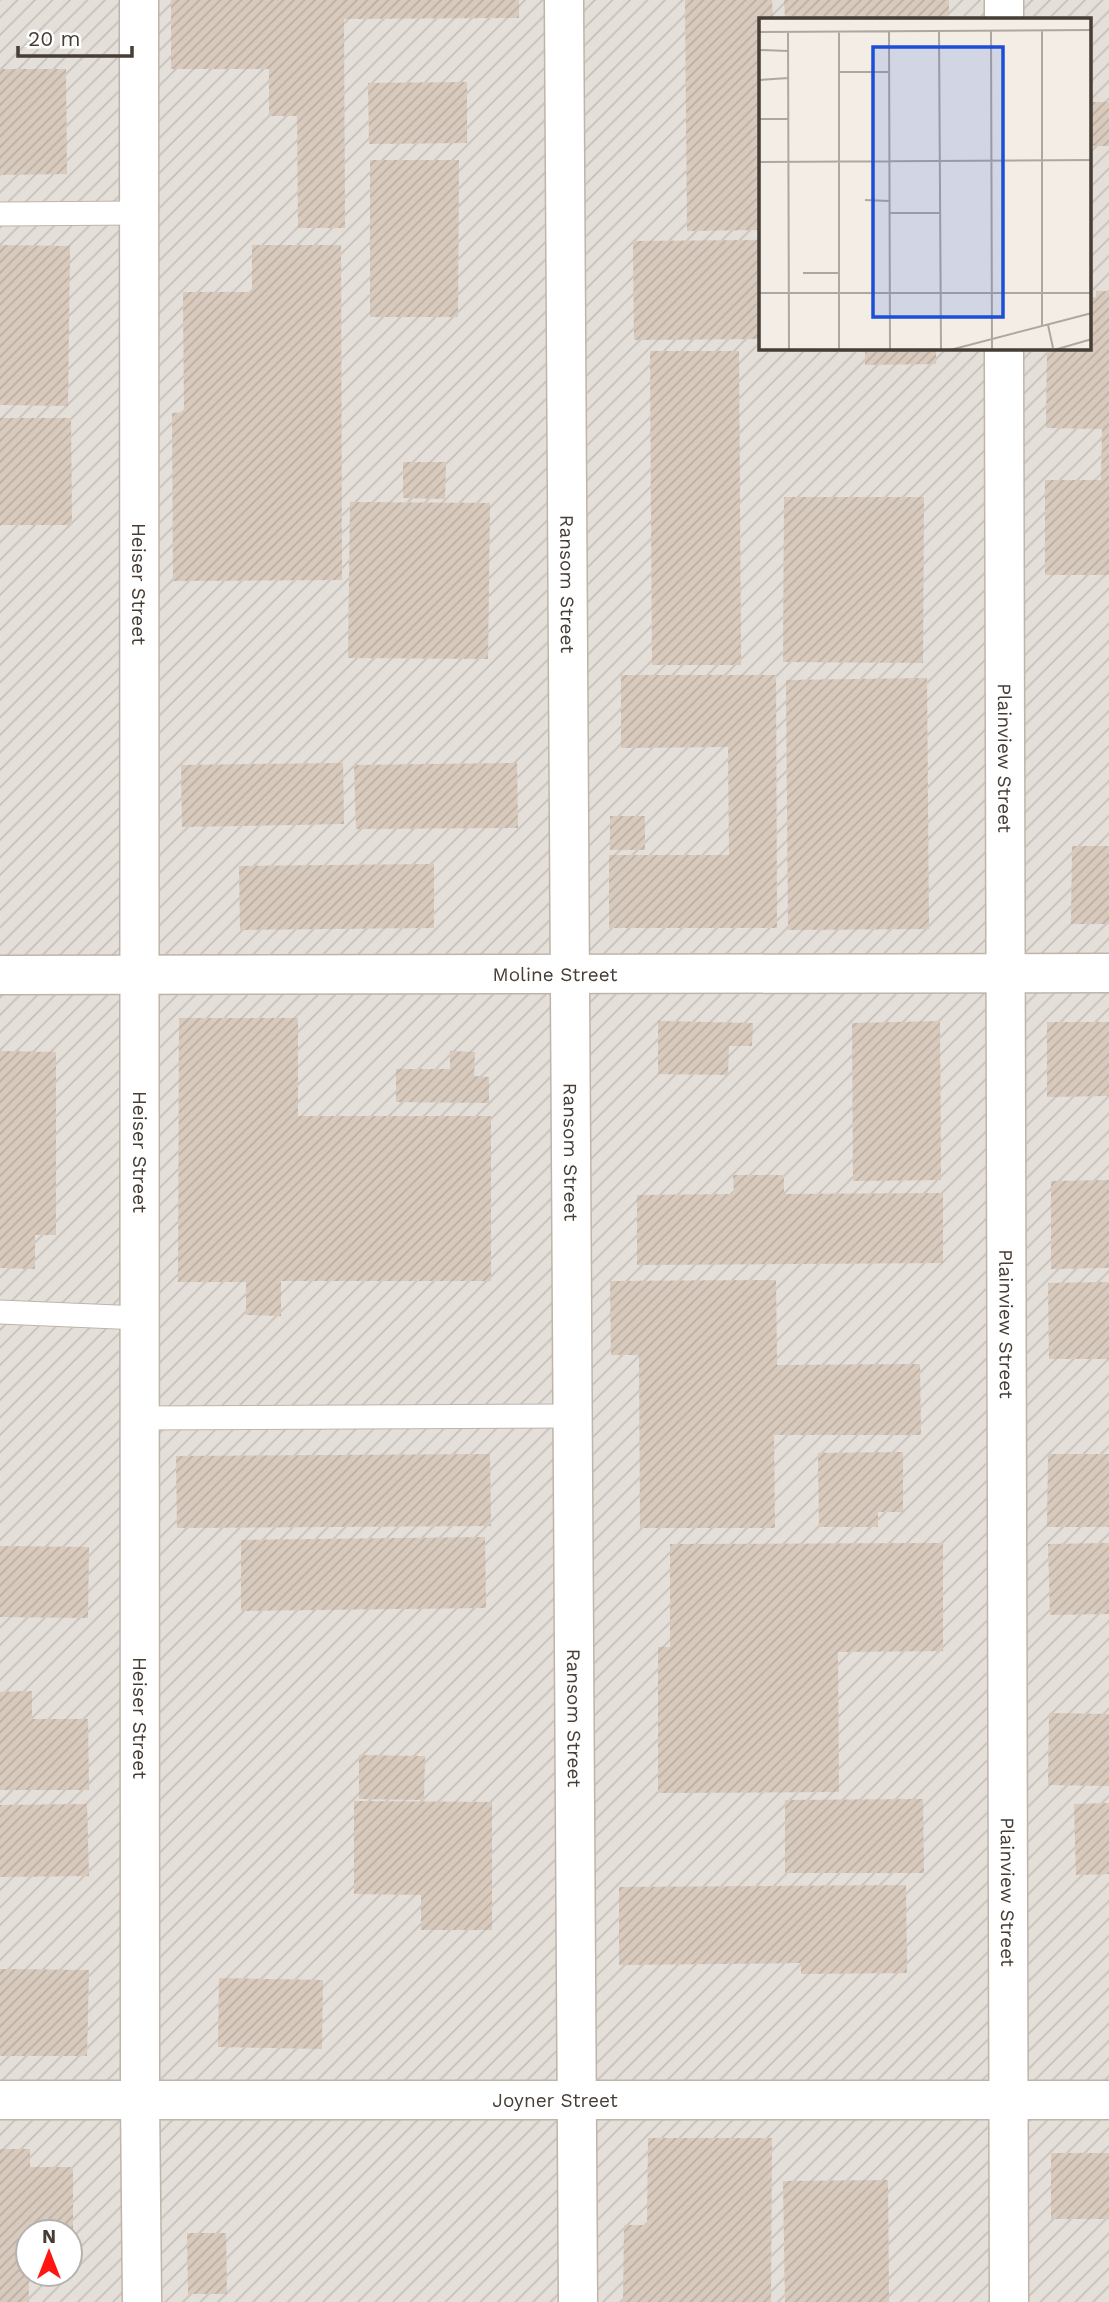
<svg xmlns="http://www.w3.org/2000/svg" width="1109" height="2302" font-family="'Work Sans',sans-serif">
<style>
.industrial{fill:url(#industrial-furrows);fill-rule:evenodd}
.building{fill:url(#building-hatch)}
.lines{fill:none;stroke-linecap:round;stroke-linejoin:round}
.lane-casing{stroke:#bfb4a8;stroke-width:25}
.street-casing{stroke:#bfb4a8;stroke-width:41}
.lane{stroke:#fff;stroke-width:23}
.street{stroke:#fff;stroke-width:38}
.labels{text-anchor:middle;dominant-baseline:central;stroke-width:6;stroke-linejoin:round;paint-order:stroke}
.street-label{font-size:19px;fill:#463d35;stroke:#fff}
.inset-road{fill:none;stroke:#aea79f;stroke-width:2}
.view{fill:#1d4ed8;fill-opacity:0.15;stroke:#1d4ed8;stroke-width:3.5}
.inset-edge{fill:none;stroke:#463d35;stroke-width:3.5}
</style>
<defs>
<pattern id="industrial-furrows" width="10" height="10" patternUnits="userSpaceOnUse" patternTransform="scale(1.75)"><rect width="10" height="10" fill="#e5dfda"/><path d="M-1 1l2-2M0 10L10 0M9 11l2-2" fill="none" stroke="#c6c0bc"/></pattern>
<pattern id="building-hatch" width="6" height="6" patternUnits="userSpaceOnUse" patternTransform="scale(1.75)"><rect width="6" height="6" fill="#d8cabd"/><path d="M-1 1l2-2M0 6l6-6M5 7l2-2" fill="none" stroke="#bbaea3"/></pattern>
</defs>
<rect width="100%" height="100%" fill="#f3ede5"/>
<path class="industrial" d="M0,0H1109V2302H0ZM761,19H1090V348H761ZM28,2232H70V2274H28Z"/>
<g class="building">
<path d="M171,0H519V18L344,19L345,228H298L297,116H269V69H171Z"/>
<path d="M685,0H772L773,19H761V230L687,231Z"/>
<path d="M784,0H949V19H785Z"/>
<path d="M0,69H66L67,174L0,175Z"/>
<path d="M467,82V143L369,144L368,83Z"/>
<rect x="1090" y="102" width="19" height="44"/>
<path d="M370,160H459L458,317H370Z"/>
<path d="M761,240V339L634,340L633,241Z"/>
<path d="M0,245L70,246L68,406L0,405Z"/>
<path d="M252,245H341L342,580L173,581L172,413L184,412L183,292H252Z"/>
<path d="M1096,291H1109V575H1045V480H1101L1102,429L1046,428L1047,348H1090V297H1096Z"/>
<path d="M784,348H936V364L865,365V352H784Z"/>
<path d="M650,351H739L741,665H652Z"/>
<path d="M0,418H71L72,525H0Z"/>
<path d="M403,462H446L445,499L403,498Z"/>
<path d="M784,497H924L923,663L783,662Z"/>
<path d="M350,502L490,503L488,659L348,658Z"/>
<path d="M621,675H776L777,928H609V855H729L728,747L621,748Z"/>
<path d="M927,678L929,929L788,930L786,680Z"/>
<path d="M343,763L344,824L182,827L181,765Z"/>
<path d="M517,763L518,828L356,829L354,765Z"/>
<rect x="610" y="816" width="35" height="34"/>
<path d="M1072,846H1109V924H1071Z"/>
<path d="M434,864V928L240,930L239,866Z"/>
<path d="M179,1018H298V1116H491V1281H281V1316L246,1315V1282H178Z"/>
<path d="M658,1021L753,1023L752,1046H729L728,1075L658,1074Z"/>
<path d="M940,1021L941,1180L853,1181L852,1023Z"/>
<path d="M1047,1022H1109V1096L1047,1097Z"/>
<path d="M0,1051L56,1052V1235H35V1269L0,1268Z"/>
<path d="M450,1051L475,1052L474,1076L489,1077V1103L396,1102V1069H450Z"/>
<path d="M733,1175H784V1194L943,1193V1263L637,1265V1195L734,1194Z"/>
<path d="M1109,1180V1268L1051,1269V1181Z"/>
<path d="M776,1280L777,1365L920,1364L921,1435H774L775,1528H640L639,1355H611L610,1281Z"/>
<path d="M1109,1282V1359H1049L1048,1283Z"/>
<path d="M903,1452V1512H878V1527H819L818,1453Z"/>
<path d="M490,1454L491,1526L177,1528L176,1456Z"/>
<path d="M1048,1454H1109V1527H1047Z"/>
<path d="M485,1537L486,1608L241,1611V1540Z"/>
<path d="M943,1543V1651L838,1652L839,1792L658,1793V1647H670V1544Z"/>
<path d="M1109,1543V1614L1050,1615L1048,1544Z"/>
<path d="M0,1546L89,1547L88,1618L0,1617Z"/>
<path d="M32,1691V1719H88L89,1790H0V1692Z"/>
<path d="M1049,1713L1109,1714V1786L1048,1785Z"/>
<path d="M359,1755L425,1756L424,1800L359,1799Z"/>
<path d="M923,1799L924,1873H785V1800Z"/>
<path d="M354,1801L492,1802V1930H421V1895L354,1894Z"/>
<path d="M1109,1803V1874L1076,1875L1074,1804Z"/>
<path d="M87,1804L89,1876L0,1877V1805Z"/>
<path d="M906,1885L907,1973L801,1974V1963L619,1965V1887Z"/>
<path d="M0,1969L89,1970L87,2056H0Z"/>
<path d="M219,1978L323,1980L322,2049L218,2047Z"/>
<path d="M648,2138H772L771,2302H623L624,2225H647Z"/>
<path d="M0,2149H30V2167H73V2236H70V2232H28L29,2302H0Z"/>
<rect x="1051" y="2153" width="58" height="66"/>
<path d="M888,2180L889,2302H785L783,2181Z"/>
<path d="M187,2233H226L227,2294H188Z"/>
</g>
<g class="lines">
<defs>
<g id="lane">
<path d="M0,214L140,213"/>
<path d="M0,1312L140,1318"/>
<path d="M140,1418L573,1416"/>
</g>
<g id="street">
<path id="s1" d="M139,0L140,2099L142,2302"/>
<path id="s2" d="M564,0L578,2302"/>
<path d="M1004,0V19"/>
<path id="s3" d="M1004,348L1009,2302"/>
<path id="s4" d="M0,975L1109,973"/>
<path id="s5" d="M0,2100H1109"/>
</g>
</defs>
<use href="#lane" class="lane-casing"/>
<use href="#street" class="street-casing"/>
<use href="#lane" class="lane"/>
<use href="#street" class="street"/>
</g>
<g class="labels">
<g class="street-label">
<text stroke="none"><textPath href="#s1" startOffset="584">Heiser Street</textPath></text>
<text stroke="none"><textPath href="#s2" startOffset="584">Ransom Street</textPath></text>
<text stroke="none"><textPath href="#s3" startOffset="410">Plainview Street</textPath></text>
<text stroke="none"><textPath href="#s4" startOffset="555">Moline Street</textPath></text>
<text stroke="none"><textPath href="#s1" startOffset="1152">Heiser Street</textPath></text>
<text stroke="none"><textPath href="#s2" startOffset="1152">Ransom Street</textPath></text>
<text stroke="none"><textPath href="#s3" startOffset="976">Plainview Street</textPath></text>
<text stroke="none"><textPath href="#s1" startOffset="1718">Heiser Street</textPath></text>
<text stroke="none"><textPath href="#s2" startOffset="1718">Ransom Street</textPath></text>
<text stroke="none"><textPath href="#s3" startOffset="1544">Plainview Street</textPath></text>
<text stroke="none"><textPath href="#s5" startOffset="555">Joyner Street</textPath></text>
</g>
</g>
<g transform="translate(759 18)">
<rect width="332" height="332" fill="#f3ede5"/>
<path class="inset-road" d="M283,12V308M130,13L131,332M180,13L182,332M232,13L233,332M0,14L333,12M29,14L30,332M80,14V332M0,32L29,33M80,54H131M0,62L29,60M0,101H29M0,144L333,142M106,182L131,183M131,195H181M44,255H80M0,275H333M289,307L294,330M191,332L333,295M295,332L333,321"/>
<path class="view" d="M114,29H244V299H114Z"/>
<rect width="332" height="332" class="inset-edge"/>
</g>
<g transform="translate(49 2253)"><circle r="33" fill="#ffffff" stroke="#b5b1ae" stroke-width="2"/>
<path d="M0-5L12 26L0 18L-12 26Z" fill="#ff1611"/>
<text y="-10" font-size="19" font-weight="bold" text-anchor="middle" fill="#463d35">N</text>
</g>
<path d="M18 46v10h114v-10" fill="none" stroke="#463d35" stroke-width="3.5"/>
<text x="28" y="46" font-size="21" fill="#463d35" stroke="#ffffff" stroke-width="5" paint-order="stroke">20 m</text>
</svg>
